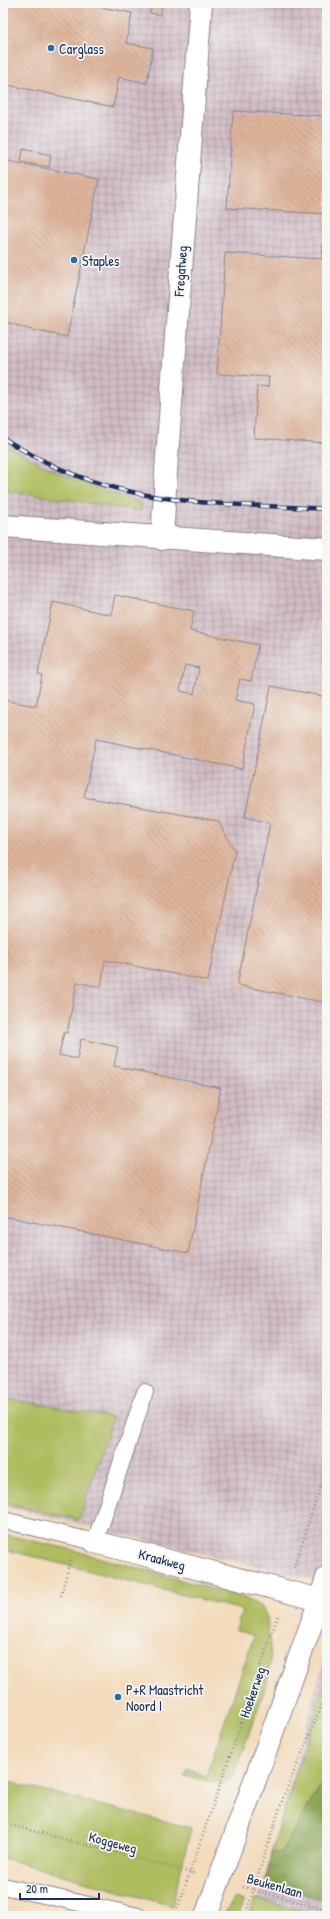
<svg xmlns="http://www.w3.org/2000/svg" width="330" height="1919" font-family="'Patrick Hand',sans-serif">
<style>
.industrial{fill:url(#industrial-grid)}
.grass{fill:#afbc5e;stroke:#65765e}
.forest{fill:url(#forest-crowns);stroke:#536a5a}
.building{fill:url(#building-back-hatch);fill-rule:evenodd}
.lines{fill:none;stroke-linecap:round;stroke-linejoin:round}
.lane-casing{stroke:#87858d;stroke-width:18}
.street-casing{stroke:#87858d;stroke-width:24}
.secondary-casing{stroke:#87858d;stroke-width:24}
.path{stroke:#87858d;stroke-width:2.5;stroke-dasharray:1 3;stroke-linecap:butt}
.lane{stroke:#fff;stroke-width:16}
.street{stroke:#fff;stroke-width:22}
.secondary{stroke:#fff;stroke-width:22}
.rail-casing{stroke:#1b2f5e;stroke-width:4.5}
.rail{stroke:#f6f6f2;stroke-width:3;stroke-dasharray:9;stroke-linecap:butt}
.poi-dot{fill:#1f6fb2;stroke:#f6f6f2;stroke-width:1.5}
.labels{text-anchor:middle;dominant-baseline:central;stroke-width:3.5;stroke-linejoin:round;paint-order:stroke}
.poi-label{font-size:14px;fill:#1b2f5e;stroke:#f6f6f2;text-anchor:start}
.street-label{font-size:14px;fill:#1b2f5e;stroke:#f6f6f2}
</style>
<defs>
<pattern id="industrial-grid" width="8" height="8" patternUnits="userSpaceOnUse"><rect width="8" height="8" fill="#d2bdc5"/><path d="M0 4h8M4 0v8" fill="none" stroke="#aa9aa3"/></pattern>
<pattern id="forest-crowns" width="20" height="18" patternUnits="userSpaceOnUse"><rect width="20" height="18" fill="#8ba455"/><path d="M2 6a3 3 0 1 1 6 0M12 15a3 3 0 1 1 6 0" fill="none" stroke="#71864a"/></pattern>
<pattern id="building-back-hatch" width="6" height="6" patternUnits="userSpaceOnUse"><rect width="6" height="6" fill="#dfb59b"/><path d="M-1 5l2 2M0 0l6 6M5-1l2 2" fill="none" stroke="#b49482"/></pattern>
</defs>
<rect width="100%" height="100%" fill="#f6f6f2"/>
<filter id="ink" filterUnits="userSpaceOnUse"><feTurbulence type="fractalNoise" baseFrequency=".025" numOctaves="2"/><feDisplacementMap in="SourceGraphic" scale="8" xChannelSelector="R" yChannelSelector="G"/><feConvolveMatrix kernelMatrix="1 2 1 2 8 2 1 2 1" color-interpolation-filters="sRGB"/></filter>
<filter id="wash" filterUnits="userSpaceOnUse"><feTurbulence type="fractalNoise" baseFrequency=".012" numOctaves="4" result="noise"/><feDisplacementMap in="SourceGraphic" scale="16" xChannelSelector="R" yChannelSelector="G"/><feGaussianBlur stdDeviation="0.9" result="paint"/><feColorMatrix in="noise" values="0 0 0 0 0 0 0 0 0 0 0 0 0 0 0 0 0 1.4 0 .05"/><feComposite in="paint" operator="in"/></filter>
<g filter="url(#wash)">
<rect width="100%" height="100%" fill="#f3dbbc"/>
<g class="industrial">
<path d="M3,3H327V1583L3,1506Z"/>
<path d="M327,1649V1916H254Z"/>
</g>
<g class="grass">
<path d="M3,444L65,476L142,504L141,511L3,490Z"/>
<path d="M3,1398L113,1417L79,1520L3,1503Z"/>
<path d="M3,1534L69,1549L245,1598L262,1607L267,1618L271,1655L267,1683L234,1775L225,1784L184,1776L188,1768L206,1776L254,1636L236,1630L242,1610L3,1549Z"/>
<path d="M327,1676V1780H324L280,1854L271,1852Z"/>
<path d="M3,1780L191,1828L172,1906L3,1858Z"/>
<path d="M235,1898L244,1901L239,1916H223Z"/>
<path d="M255,1898L317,1916H249Z"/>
</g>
<path class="forest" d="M324,1780H327V1901L266,1883L271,1852L280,1854Z"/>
<g id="blocks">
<g class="building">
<path d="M3,3H80L132,13L126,43L153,48L147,83L119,77L113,107L3,84Z"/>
<path d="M152,3L162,5L160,15L150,13Z"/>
<path d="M251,3H327V8L251,4Z"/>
<path d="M233,111L327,116V214L227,208Z"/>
<path d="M23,149L51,155L49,167L21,162Z"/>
<path d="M3,160L99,179L67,337L28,329L3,321Z"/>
<path d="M323,244L327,245V443L254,438L257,386L268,387L269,377L217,374L225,253L322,259Z"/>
<path d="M115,595L194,611L190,631L258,645L251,681L240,679L235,700L255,704L242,769L96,739L84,797L218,821L235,851L208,981L105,960L101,987L77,982L67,1033L64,1032L59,1055L77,1059L81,1039L118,1047L114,1066L221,1088L188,1253L3,1216V700L36,706L42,675L38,674L53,602L111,615ZM185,665L199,668L194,694L180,691Z"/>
<path d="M271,686L327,697V1003L237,985L270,823L245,817Z"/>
</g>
</g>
</g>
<g filter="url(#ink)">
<use href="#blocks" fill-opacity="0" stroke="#87858d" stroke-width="1"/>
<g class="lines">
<defs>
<g id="lane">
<path d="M3,1520L95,1542L145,1392"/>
<path d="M3,1886L138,1916"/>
</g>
<g id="street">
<path d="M162,539L167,457L201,3"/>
<path d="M95,1542L320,1600L206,1916"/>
</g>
<g id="secondary">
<path d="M3,526L327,549"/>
<path d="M327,1578L320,1600L327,1602"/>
</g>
</defs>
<use href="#lane" class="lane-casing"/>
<use href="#street" class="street-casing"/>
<use href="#secondary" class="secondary-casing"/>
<g class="path">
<path d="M294,1568L327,1466"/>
<path d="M61,1596L71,1557"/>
<path d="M3,1823L196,1874"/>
<path d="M243,1887L327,1910"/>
<path d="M175,1916L278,1615"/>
<path d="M245,1916L283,1798L327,1693"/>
</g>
<use href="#lane" class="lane"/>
<use href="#street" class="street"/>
<use href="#secondary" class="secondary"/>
<defs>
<path id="rail" d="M3,438C39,461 78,479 119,489C185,506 259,505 327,509"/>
</defs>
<use href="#rail" class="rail-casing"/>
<use href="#rail" class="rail"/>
</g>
</g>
<g class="poi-dot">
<circle cx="51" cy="48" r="4"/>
<circle cx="74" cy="260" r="4"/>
<circle cx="118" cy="1697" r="4"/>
</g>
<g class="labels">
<g class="poi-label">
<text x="59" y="48">Carglass</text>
<text x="82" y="260">Staples</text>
<text x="126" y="1689">P+R Maastricht<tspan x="126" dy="16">Noord I</tspan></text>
</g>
<g class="street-label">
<text transform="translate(180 271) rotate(-86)">Fregatweg</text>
<text transform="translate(162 1559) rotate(15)">Kraakweg</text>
<text transform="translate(252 1692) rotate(-71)">Hoekerweg</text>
<text transform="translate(113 1842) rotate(15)">Koggeweg</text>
<text transform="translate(275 1885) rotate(16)">Beukenlaan</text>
</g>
</g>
<rect width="330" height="1919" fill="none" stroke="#f6f6f2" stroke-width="16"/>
<path d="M20 1893v6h79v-6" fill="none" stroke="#1b2f5e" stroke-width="2"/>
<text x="26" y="1893" font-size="12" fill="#1b2f5e" stroke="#f6f6f2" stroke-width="3" paint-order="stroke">20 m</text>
</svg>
